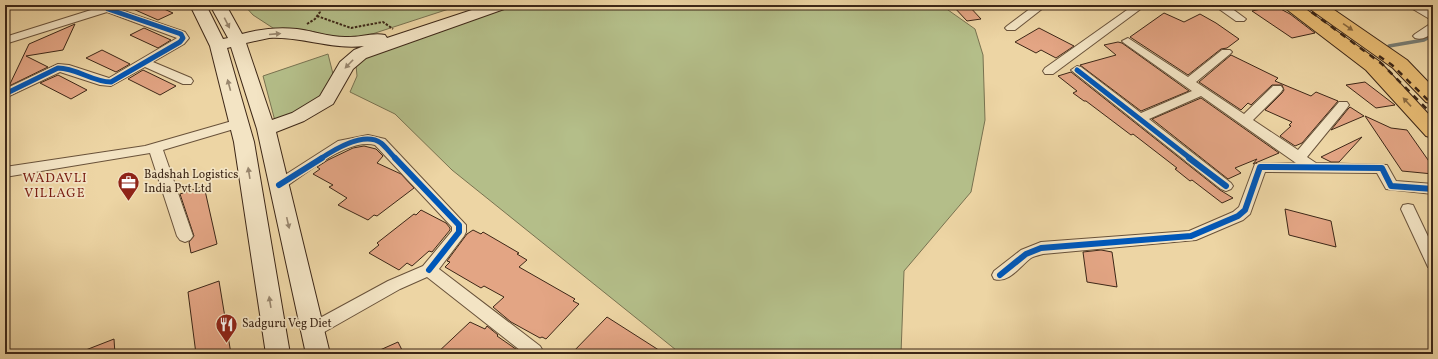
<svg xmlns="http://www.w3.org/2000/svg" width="1438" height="359" font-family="Vollkorn,serif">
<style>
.green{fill:#b4be89;stroke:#787250}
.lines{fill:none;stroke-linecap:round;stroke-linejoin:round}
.stream{stroke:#777d74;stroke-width:3.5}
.building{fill:#e3a584;stroke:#3d2717}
.street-casing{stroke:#69523a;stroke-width:2}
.secondary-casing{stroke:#3d2717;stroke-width:2}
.highway-casing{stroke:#3d2717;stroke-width:2}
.path{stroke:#3d2717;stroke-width:2;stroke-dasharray:2.5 1.5;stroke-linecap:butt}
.street{fill:#f3e4c4;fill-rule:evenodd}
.secondary{fill:#f3e4c4;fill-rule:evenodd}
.highway{fill:#e6ba72;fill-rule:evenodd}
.rail{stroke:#3d2717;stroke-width:2.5;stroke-dasharray:6 6;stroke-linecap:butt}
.cycleway-far1-casing{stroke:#f3e4c4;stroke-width:7}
.cycleway-casing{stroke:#f3e4c4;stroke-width:9}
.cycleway-far1{stroke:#0057b8;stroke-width:5}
.cycleway{stroke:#0057b8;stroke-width:6}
.oneway{fill:#98866e}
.oneway2{fill:#896940}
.labels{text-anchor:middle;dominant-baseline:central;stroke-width:3.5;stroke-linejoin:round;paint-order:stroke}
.poi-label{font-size:12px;fill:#3d2717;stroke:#f3e4c4;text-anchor:start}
.neighbourhood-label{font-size:13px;letter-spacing:1px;fill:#7a1f14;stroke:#f3e4c4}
</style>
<rect width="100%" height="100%" fill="#edd5a4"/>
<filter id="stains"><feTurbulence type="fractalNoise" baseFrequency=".005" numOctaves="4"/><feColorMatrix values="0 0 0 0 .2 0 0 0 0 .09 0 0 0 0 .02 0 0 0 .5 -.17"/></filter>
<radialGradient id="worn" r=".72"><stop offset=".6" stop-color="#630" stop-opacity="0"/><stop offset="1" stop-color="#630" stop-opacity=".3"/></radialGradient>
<g class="green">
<path d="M244,5H461L366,36L339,40L311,31L273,28L253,15Z"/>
<path d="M515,5H941L975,29L983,55L985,120L971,192L904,271L901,354H681L452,170L395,114L350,92L357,76L356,65L369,56L388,47Z"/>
<path d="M328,54L333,74L320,96L293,114L275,121L263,76Z"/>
</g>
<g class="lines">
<path class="stream" d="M1389,46L1424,40L1433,35"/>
</g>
<g class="building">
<path d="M124,5H155L173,13L158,20Z"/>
<path d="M952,5H968L981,19L967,21Z"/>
<path d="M1275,6L1290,14L1315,33L1292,38L1252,11Z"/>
<path d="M1164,13L1184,22L1200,14L1216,23L1239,39L1227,48L1221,49L1188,75L1130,37Z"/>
<path d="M75,24L63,50L26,56L48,67L9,86L29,44Z"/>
<path d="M144,28L171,40L158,48L130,35Z"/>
<path d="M1039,28L1074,46L1056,58L1041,50L1036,53L1015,42Z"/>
<path d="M1118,42L1122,43L1189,91L1141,111L1080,65L1116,55L1104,45Z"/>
<path d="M102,50L130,64L116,72L86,58Z"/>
<path d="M1231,55L1278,78L1275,81L1311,96L1316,92L1338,101L1302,143L1295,146L1280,136L1291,126L1289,125L1292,122L1265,110L1282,93L1284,90L1282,85H1272L1251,105L1248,103L1241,110L1199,82Z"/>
<path d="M143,70L176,86L160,95L128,79Z"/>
<path d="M1071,72L1220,190L1233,198L1222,203L1192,180L1190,181L1175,169L1177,168L1133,134L1131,135L1086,101H1084L1073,93L1077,91L1058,76Z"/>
<path d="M58,75L87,90L71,99L40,83Z"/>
<path d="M1365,82L1395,105L1376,108L1346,85Z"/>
<path d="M1201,98L1279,153L1253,164L1257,159L1235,168L1241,173L1228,179L1152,119Z"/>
<path d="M1350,107L1364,116L1331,130L1348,109Z"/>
<path d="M1365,116L1391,128L1407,130L1433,167V174L1402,171Z"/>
<path d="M1362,137L1339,162H1331L1321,157Z"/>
<path d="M364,146L376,149L383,156L377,163L401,174L414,188L377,216L374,215L368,220L338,205L347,198L329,187L333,185L313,174L320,169L317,167L328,160L353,148Z"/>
<path d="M204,186L217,244L191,253L189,242L194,236L180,194Z"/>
<path d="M1285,209L1331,221L1336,247L1289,235Z"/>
<path d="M421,210L446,223L450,228V230L432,252L429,251L412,266L407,263L399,270L369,253L379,245L377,243L414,214L416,215Z"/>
<path d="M473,230L481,234L483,232L519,253L517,254L527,260L519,267L575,299L573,301L579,304L546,339L542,337L540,338L511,322L493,307L504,297L484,286L481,288L445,267L450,262L447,261L467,234Z"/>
<path d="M1101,250L1112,252L1117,287L1087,282L1083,252Z"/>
<path d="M219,281L231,354H196L188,292Z"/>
<path d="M607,317L665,354H612L607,351L604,354H571Z"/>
<path d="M470,322L485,329L487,326L498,335L497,336L523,354H436Z"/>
<path d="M114,339L115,354H78V353Z"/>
<path d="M398,342L404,354H371Z"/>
</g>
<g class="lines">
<defs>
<g id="street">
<path d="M107,5H120L118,9L185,32L189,38L184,44L153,62L191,78L193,81L191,84H183L145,67L111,86L100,85L60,72L5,98V89L58,64L69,65L109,78L177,38L107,12L5,44V37Z"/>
<path d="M1035,5H1047L1015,30H1007L1005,28L1007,26Z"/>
<path d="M1134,5H1146L1053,74H1045L1043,71L1045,68Z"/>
<path d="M1219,5H1227L1246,19L1244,21H1236L1219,9L1218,7Z"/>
<path d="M1315,5H1367L1362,8L1319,10L1315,9L1314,7Z"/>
<path d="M1406,5H1419L1433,13V21Z"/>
<path d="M1433,22V32C1428,37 1422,40 1415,38L1413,36L1415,34Z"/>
<path d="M1128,38L1188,77L1222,50H1230L1232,52L1230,54L1196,82L1244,114L1273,86H1281L1283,89L1281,92L1253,120L1298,150L1339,102H1347L1349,105L1347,108L1307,157L1316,163L1387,165L1396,181L1433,184V194L1386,189L1377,173L1265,172L1250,214L1243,220L1196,240L1043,254C1039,255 1034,256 1031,258C1020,266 1009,284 994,279L992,275L994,271L1021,250L1041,242L1189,231L1233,212L1239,207L1255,164L1296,163L1201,96L1149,119L1231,183L1233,186L1231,189L1226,191L1221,189L1071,70L1077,66L1081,67L1141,113L1192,91L1124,43L1122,41Z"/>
<path d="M239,119L244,120L245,123L244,126L163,150L193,236L190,240L185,242L180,240L177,236L150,153L5,177V167L145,146Z"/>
<path d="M368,135L385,139L466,225V232L464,236L439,269L540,346L543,351L541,354H525L427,277L400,289L319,335L313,337L307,335L305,330L307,325L388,281L423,266L452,231V227L375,145C347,138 307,173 284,188L279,190L274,188L272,185L274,182L338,141Z"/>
<path d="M1408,204L1413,205L1433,247V269L1428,267L1401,209L1403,205Z"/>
</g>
<path id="secondary" d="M190,5H206L223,39L228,38L210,5H226L242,34C260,29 278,27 297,29C313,31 329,37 345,37C358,38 373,32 385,35L387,38L487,5H510L507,8L366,58L353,69L333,104L304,121L276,132L330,354H306L257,129L231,47L227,48L254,142L290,354H266L234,142L210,46ZM269,38C301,36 331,50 364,46L354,50L340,62L320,96L292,113L272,120L246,43Z"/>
<g id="highway">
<path d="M1281,5H1300L1380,62L1433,119V138L1426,136L1366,70Z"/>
<path d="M1308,5H1327L1407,60L1433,87V104L1426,102L1393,68L1310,9Z"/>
</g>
</defs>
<use href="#street" class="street-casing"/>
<use href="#secondary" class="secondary-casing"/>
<use href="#highway" class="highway-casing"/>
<g class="path">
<path d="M317,16L351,28L383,22L393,29"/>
<path d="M307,24L315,19L320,12L319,5"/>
</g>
<use href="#street" class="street"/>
<use href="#secondary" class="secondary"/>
<use href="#highway" class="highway"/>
<g class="rail">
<path d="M1302,5L1382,64L1433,115"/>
<path d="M1379,56L1392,65L1433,105"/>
</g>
<defs>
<g id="cycleway-far1">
<path d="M1077,70L1191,159"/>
<path d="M5,94L58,68C77,68 92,82 111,82L180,42L183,38L181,34L108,9"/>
<path d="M320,159C335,149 364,131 381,143C386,147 391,154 396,159"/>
</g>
<g id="cycleway">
<path d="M395,158L459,225V232L429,270"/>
<path d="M1189,158L1226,186"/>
<path d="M279,185L322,158"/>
<path d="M1000,275L1026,254L1041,248L1191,236L1238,216L1245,210L1260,167L1382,168L1391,186L1433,189"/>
</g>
</defs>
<use href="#cycleway-far1" class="cycleway-far1-casing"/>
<use href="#cycleway" class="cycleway-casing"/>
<use href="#cycleway-far1" class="cycleway-far1"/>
<use href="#cycleway" class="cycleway"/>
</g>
<defs><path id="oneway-solid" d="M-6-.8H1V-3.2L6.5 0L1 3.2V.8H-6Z"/></defs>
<g class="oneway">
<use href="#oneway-solid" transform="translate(227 23) rotate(63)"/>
<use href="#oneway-solid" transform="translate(275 34) rotate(-5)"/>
<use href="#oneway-solid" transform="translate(349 64) rotate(134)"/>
<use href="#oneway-solid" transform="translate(229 85) rotate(-105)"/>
<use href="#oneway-solid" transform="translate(249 173) rotate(-99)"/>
<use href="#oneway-solid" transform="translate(288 223) rotate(77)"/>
<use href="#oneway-solid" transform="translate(270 302) rotate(-99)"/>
</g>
<g class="oneway2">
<use href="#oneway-solid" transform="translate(1348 27) rotate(35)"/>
<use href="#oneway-solid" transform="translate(1407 102) rotate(-133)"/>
</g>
<defs>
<symbol id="office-pin" viewBox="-11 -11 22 30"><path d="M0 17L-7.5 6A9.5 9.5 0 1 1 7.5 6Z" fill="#8f2418" stroke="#f3e4c4"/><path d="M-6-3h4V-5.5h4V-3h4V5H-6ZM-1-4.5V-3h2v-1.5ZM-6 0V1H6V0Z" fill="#fff"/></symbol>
<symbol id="restaurant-pin" viewBox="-11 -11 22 30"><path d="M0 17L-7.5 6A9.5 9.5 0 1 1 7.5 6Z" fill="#8f2418" stroke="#f3e4c4"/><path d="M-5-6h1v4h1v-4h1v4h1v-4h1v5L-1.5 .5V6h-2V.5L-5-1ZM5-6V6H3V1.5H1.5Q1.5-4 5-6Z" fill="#fff"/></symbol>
</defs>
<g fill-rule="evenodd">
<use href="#office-pin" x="116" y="170" width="25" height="34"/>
<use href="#restaurant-pin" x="214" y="312" width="25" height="34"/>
</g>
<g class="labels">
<g class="poi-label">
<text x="144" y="175">Badshah Logistics<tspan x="144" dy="14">India Pvt Ltd</tspan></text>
<text x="242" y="324">Sadguru Veg Diet</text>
</g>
<g class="neighbourhood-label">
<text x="55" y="179">WADAVLI<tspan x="55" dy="15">VILLAGE</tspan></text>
</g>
</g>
<rect width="1438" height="359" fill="none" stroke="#edd5a4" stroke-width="20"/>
<rect x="6" y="6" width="1426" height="347" fill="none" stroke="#3d2717" stroke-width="2"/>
<rect x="10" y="10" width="1418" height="339" fill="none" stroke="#3d2717"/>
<rect width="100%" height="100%" filter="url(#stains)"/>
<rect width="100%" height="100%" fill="url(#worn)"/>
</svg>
